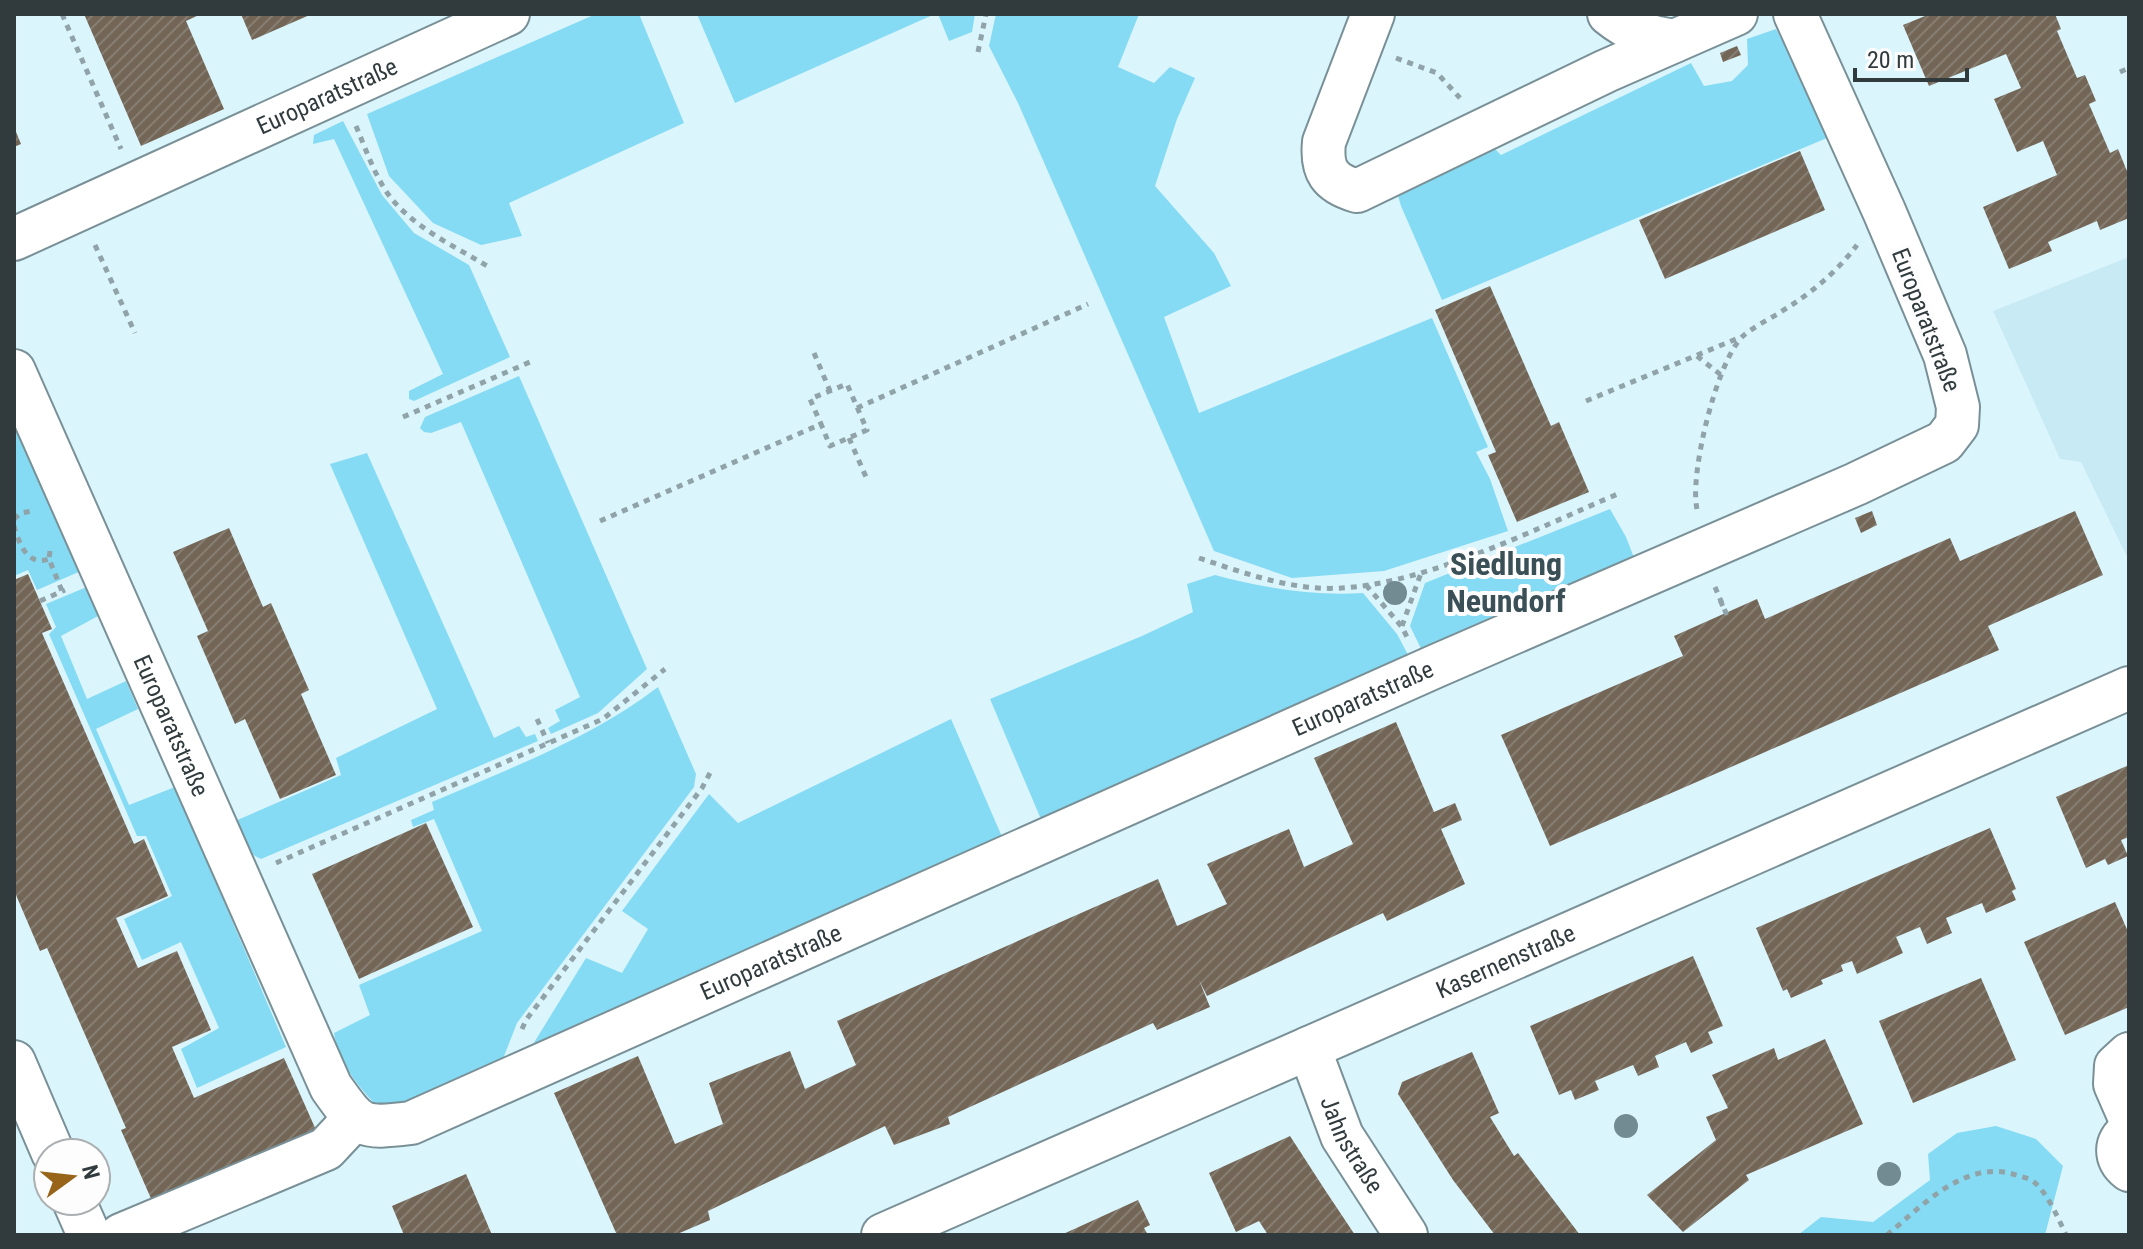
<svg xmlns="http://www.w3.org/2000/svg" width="2143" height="1249" font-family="'Roboto Condensed',sans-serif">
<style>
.built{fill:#c7eaf4}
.green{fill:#85dbf3}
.building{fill:url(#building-hatch)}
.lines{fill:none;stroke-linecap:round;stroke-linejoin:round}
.minor-casing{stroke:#799097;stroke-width:46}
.path{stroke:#90a3a8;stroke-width:5;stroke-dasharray:6 6;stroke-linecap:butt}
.minor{stroke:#fff;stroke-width:42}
.tree{fill:#728a91}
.labels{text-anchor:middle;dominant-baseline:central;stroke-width:8;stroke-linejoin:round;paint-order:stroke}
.street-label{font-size:24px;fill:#313b3e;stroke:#fdfdfd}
.district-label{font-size:32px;font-weight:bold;fill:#3a5056;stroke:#fdfdfd}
</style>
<defs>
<pattern id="building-hatch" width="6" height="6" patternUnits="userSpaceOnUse" patternTransform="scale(2)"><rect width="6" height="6" fill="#736657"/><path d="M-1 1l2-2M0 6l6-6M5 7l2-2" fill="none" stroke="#867e72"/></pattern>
</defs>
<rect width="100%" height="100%" fill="#dbf5fc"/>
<path class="built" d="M2129,257V561L2081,462L2060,459L1993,311Z"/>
<g class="green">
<path d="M596,14H639L684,123L509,203L522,236L481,245L433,223L389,176L367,114Z"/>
<path d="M697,14H935L735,103Z"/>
<path d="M938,14H975L972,32L949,41Z"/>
<path d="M996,14H1139L1118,67L1154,83L1170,67L1195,78L1177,119L1155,186L1214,253L1231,286L1164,317L1199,413L1432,318L1488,447L1476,452L1490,479L1508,531L1384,571L1292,578L1214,551L1018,103L989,46Z"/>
<path d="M1776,29L1806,86L1827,138L1442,300L1401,206L1396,189L1491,145L1501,155L1691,63L1704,86L1732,81L1748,65L1747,39Z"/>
<path d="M343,121L382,195L414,233L469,265L510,357L414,401L409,399V391L443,374L334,139L313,144L314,135Z"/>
<path d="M519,376L647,669L598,713L551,734L548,728L560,721L555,710L580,697L461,422L431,433L424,432L420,428L425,417Z"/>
<path d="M14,418L81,571L37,590L28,570L14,576Z"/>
<path d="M367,453L494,738L519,726L526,737L535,734L538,741L261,859C245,853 241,836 235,821L341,775L336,758L437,709L330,464Z"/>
<path d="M1610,509L1626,537L1638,568L1427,661L1410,626L1425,583Z"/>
<path d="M1215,575C1264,588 1312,596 1363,593L1397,634L1415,668L1046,831L990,699L1142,636L1193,612L1187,584Z"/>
<path d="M89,586L100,615L61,636L87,699L126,681L138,709L96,729L129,805L175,787L286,1047L197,1088L181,1049L219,1028L181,942L142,960L124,919L172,896L146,836H137L49,634L56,627L46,604Z"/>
<path d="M658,687L696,774L694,787L517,1023L499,1069L385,1113C363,1094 338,1063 334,1033L370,1015L359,985L482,931L434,819L413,827L411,820L434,810L432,802C510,768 590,739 658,687Z"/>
<path d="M951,719L1006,846L524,1059L586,958L622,973L648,929L622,911L709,794L738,823Z"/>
<path d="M1996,1126L2036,1139L2063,1166L2045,1235H1798L1821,1217L1873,1222L1930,1180L1928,1154L1957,1133Z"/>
</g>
<g class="building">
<path d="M84,14H201L186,21L224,109L141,146Z"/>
<path d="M241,14H312L252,40Z"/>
<path d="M1930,14H2055L2061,29L2057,31L2077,78L2085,75L2096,101L2089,104L2110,153L2118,149L2129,176V218L2100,230L2097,221L2048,242L2052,251L2009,269L1983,207L2057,175L2043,141L2017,152L1994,99L2021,88L2006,54L1929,86L1903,25Z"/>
<path d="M1737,46L1741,55L1723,62L1720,53Z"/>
<path d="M14,127L21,144L14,147Z"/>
<path d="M1800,151L1825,210L1665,279L1639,220Z"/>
<path d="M1490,286L1551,426L1559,422L1589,492L1517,522L1488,455L1496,452L1435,310Z"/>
<path d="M1872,511L1877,525L1861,533L1855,518Z"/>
<path d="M2075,511L2103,575L1988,626L1999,650L1550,846L1501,735L1683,656L1674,636L1757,599L1765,619L1950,538L1960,561Z"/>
<path d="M229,528L263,607L271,603L309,690L301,694L336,775L280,799L245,719L235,724L197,636L208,631L173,552Z"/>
<path d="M28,574L52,629L42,633L134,844L144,839L168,896L116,918L138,968L177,951L211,1030L172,1047L194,1098L284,1058L320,1139L156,1210L121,1130L126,1128L47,948L40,951L16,895L14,580Z"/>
<path d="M1396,722L1434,812L1455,803L1462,820L1441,829L1465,884L1387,921L1383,913L1207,996L1199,980L1210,1007L1157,1030L1153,1023L948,1117L950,1124L894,1145L885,1126L708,1211L710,1220L675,1235H617L554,1093L638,1056L675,1144L723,1124L709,1083L790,1051L805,1089L856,1065L837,1021L1158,879L1177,926L1227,904L1207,864L1289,829L1304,867L1353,844L1314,758Z"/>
<path d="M2129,765V837L2121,840L2128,856L2108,865L2105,859L2086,868L2056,797Z"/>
<path d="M426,823L473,927L359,979L312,874Z"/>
<path d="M1990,828L2016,889L2012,891L2016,900L1986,913L1982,903L1946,918L1952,933L1927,944L1920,927L1896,937L1903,953L1857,974L1852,961L1841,965L1843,971L1821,980L1823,984L1791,998L1787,989L1783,991L1756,928Z"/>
<path d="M2115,902L2129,934V1007L2065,1035L2024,942Z"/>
<path d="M1693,956L1723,1026L1708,1032L1713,1043L1691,1053L1686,1042L1655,1056L1659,1067L1638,1076L1633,1065L1595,1081L1599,1090L1575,1100L1571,1090L1559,1095L1530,1026Z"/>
<path d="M1981,978L2016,1060L1913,1103L1879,1021Z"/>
<path d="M1825,1039L1863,1124L1746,1175L1749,1180L1683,1232L1647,1195L1716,1140L1706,1117L1728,1108L1712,1075L1774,1048L1778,1060Z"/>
<path d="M1472,1052L1499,1113L1490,1117L1514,1156L1518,1153L1580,1235H1495L1453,1180L1398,1094L1402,1082Z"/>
<path d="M1290,1136L1325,1190L1355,1235H1268L1259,1221L1236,1232L1209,1173Z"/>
<path d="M466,1174L492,1235H404L392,1206Z"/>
<path d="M1138,1200L1150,1225L1144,1228L1148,1235H1061Z"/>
</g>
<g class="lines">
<defs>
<g id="minor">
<path d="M1373,14L1324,142C1321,171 1330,183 1357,191L1606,71L1736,14"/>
<path d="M1609,14C1630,31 1648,37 1674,41"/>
<path id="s1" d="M14,239L508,14"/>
<path id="s2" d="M14,371L331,1087C360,1128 361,1129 411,1123L1436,666L1856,484L1944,442L1957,425L1958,407L1945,355L1884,211L1795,14"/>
<path id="s3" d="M1309,1048L1342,1136L1406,1235"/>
<path d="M2129,1054L2116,1066L2115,1084L2129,1116"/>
<path d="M14,1062L53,1153"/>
<path d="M2129,1132C2114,1142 2115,1159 2129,1170"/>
<path d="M74,1201L89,1235"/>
<path d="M121,1235L326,1149L354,1119"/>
<path id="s4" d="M883,1235L2129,688"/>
</g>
</defs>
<use href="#minor" class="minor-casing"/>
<g class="path">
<path d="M62,14L121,149"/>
<path d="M978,52L986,14"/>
<path d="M1396,58L1437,73L1460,98"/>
<path d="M2120,72L2129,68"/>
<path d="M356,126C368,154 378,187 400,208C425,233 459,249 489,267"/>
<path d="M95,245L135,333"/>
<path d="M814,353L830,391"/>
<path d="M1697,356L1721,375"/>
<path d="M1586,401L1741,337"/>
<path d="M857,408L1088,304"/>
<path d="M403,417L530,362"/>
<path d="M849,438L866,477"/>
<path d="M1697,509C1689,475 1717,360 1743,336C1753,327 1768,320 1779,313C1810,294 1835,274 1857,245"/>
<path d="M14,519L21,513L33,511"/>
<path d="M600,521L821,424L830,446L867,430L847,384L810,399L821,424"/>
<path d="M14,526C19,543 27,567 49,559"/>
<path d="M50,551L49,559L62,591"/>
<path d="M1199,558C1238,571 1276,585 1318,588C1408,594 1537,528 1620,493"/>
<path d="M1366,585L1402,627L1407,637"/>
<path d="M1715,587L1726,613L1718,596"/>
<path d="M40,601L65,590"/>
<path d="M1402,626L1421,573"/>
<path d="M537,719L548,743"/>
<path d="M276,863L603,719L665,669"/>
<path d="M522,1029L526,1020L702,788L710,773"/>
<path d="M1887,1235C1922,1206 1966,1158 2016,1175C2021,1177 2030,1178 2034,1182C2047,1192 2059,1220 2066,1235"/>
</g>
<use href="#minor" class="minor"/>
</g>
<g class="tree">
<circle cx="1395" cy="593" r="12"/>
<circle cx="1626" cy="1126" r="12"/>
<circle cx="1889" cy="1174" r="12"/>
</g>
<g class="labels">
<g class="street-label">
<text stroke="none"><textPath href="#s1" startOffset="344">Europaratstraße</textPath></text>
<text transform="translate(1926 320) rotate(69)">Europaratstraße</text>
<text stroke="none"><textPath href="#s2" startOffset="1922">Europaratstraße</textPath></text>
<text stroke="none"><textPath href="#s2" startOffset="388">Europaratstraße</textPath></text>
<text stroke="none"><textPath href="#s2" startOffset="1274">Europaratstraße</textPath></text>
<text stroke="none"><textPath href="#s4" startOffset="680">Kasernenstraße</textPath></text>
<text stroke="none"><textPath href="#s3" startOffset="106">Jahnstraße</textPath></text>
</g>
<g class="district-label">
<text x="1506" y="564">Siedlung<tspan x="1506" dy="37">Neundorf</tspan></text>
</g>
</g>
<rect width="2143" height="1249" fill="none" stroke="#313b3e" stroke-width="32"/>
<g transform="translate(72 1177) rotate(75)"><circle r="38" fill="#fdfdfd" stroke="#abafb1" stroke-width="2"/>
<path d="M0-6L14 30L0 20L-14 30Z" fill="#976419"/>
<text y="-12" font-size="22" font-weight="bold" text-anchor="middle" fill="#313b3e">N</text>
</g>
<path d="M1855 68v12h112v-12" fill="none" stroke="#313b3e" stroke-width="4"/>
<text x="1867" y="68" font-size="24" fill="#313b3e" stroke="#fdfdfd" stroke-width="6" paint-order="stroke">20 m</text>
</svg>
